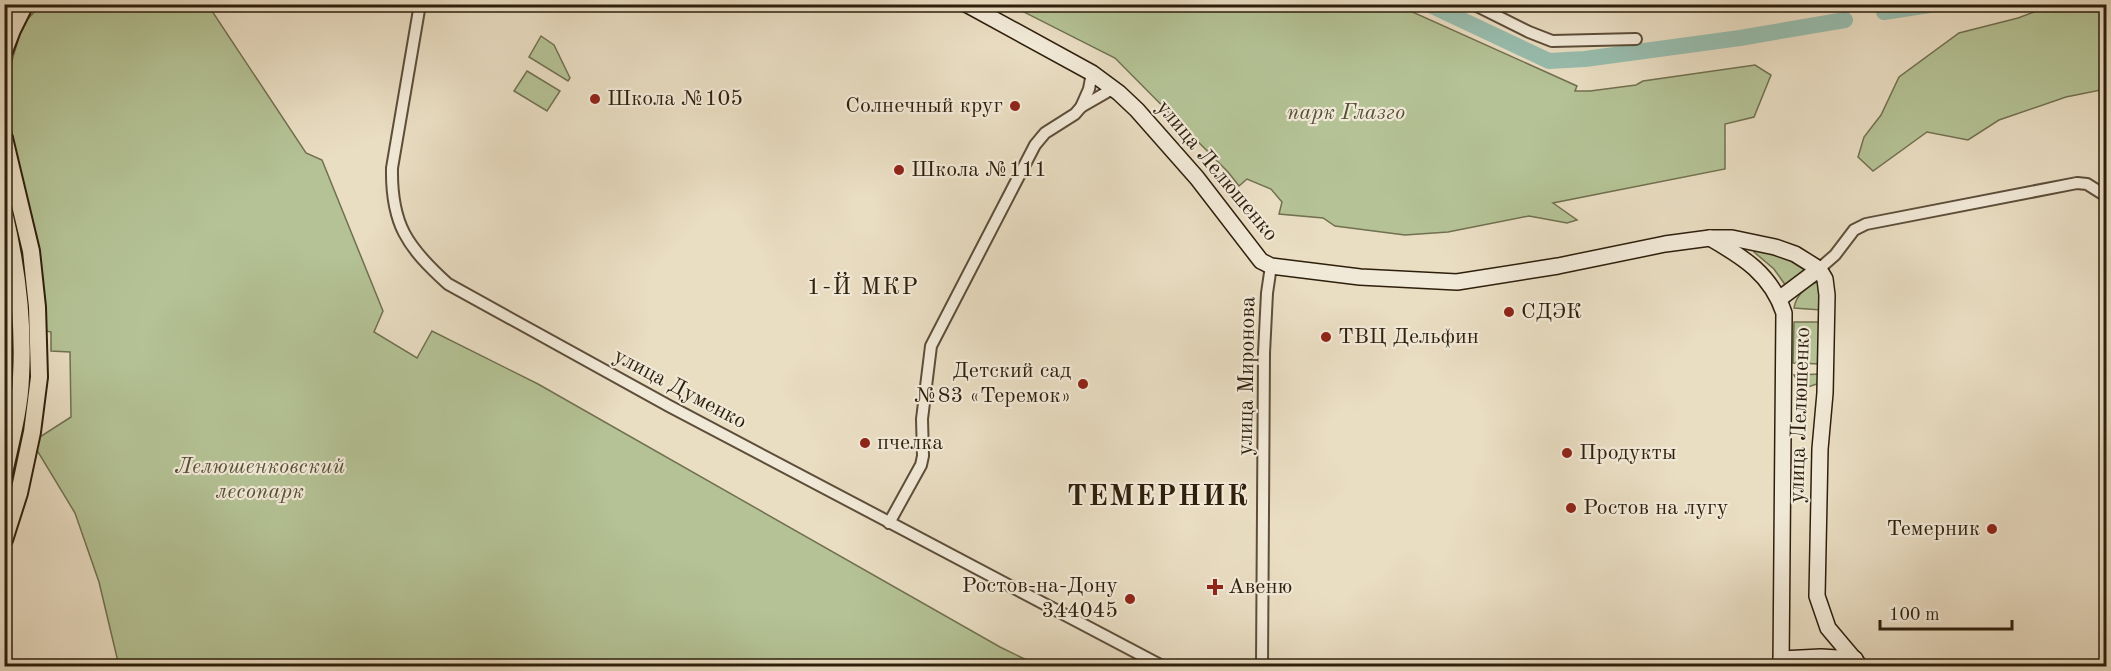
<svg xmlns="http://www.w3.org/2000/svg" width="2111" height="671" font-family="'Old Standard TT',serif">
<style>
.green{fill:#b4c295;stroke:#717050;stroke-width:1.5}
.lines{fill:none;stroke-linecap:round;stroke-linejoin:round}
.river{stroke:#98bdae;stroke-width:16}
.street-casing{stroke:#5d4e3a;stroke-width:14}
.secondary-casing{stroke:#2e1f0c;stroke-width:18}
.primary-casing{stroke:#2e1f0c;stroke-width:20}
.street{stroke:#f1e9d7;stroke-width:10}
.secondary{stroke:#f1e9d7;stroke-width:15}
.primary{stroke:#e9ddc2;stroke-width:16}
.poi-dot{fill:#8f2418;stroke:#f1e9d7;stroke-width:2}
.labels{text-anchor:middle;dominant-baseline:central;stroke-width:4.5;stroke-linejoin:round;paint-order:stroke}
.poi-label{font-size:22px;fill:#2e1f0c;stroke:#f1e9d7;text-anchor:start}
.park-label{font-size:22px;font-style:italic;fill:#565035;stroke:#f1e9d7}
.street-label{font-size:22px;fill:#2e1f0c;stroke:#f1e9d7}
.neighbourhood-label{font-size:24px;letter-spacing:1.5px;fill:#2e1f0c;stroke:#f1e9d7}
.district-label{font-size:28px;font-weight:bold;letter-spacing:1.5px;fill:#2e1f0c;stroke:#f1e9d7}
</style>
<rect width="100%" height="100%" fill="#e9ddc2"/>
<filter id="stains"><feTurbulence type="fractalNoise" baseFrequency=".00333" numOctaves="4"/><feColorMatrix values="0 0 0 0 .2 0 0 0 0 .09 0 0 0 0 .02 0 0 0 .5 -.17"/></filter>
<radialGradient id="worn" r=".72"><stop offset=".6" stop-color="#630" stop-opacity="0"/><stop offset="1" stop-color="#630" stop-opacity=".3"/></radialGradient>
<g class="green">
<path d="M2055,4L2106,5V89L2066,97L1999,120L1968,140L1927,132L1873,171L1858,157L1864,137L1881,115L1899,77L1959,33L2018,18Z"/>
<path d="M41,5H208L306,153L322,160L383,311L374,332L417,358L432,331L538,384L1000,647L1039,666H119L99,582L75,513L32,442L71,417L70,352L51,351V332L46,331L42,283L10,123V67L23,24Z"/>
<path d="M1010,5H1397L1577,86L1575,91H1590L1636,85L1643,81L1755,65L1771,75L1754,117L1725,124V169L1553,203L1577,220L1567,223L1529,216L1448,232L1405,235L1335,226L1323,218L1279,214L1282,202L1271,189L1247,179L1239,186L1228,172L1115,58Z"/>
<path d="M541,36L554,45L570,78L568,81L529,57Z"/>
<path d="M527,71L560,91L547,111L514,91Z"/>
<path d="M1757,249L1810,267L1799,274L1786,286L1774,269L1754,252Z"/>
<path d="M4,268L7,291L10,380L5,409Z"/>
<path d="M1819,281L1821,310L1794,308C1796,295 1807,286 1819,281Z"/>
<path d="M1794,322H1822L1821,364L1793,363Z"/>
<path d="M1821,374L1817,384L1808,387L1799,384L1794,375Z"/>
</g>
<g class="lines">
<g class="river">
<path d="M1428,4L1549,61L1585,59L1740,38L1845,20"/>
<path d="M1884,12L1936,4"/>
</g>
<defs>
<g id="street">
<path d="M420,4L392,168C391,224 407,247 448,284L669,406L1162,666"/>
<path d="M1473,4L1529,32L1552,41L1636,39"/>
<path d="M1081,107L1114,88"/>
<path d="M1819,269L1835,255L1854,230L1866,224L2077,183L2087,184L2106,196"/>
<path d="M889,523L921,465L923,456L922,419L931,346L1035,145L1045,133L1075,114L1081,107L1089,89L1092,73"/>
<path d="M1262,666L1264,353L1267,293L1271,266"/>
</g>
<g id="secondary">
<path d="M966,4L1092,73L1119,93L1137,110L1197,178L1261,261L1271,266L1360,277L1457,282L1558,266L1665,244L1710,238H1732L1775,247L1795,254L1819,269L1825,279L1827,295L1825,393L1820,449L1817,596L1828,628L1860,666"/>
<path d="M1710,238C1743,257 1771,274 1784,313L1781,666"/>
<path d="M1779,299L1819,269"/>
<path d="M1781,659L1821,657L1855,659"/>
</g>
<g id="primary">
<path d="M4,51L12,30L25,4"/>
<path d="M4,138L31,251L37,307L39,377L32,432L19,493L4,540"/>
<path d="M4,212C17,266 24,321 21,377C20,409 11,441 4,473"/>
</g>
</defs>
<use href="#street" class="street-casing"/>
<use href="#secondary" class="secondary-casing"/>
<use href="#primary" class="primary-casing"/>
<use href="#street" class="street"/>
<use href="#secondary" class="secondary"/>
<use href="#primary" class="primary"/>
</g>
<g class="poi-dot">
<circle cx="595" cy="99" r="6"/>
<circle cx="1015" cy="106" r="6"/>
<circle cx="899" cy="170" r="6"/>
<circle cx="1509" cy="312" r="6"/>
<circle cx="1326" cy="337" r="6"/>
<circle cx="1083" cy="384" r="6"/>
<circle cx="865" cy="443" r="6"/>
<circle cx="1567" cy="453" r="6"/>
<circle cx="1571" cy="508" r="6"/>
<circle cx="1992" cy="529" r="6"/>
<path d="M1212 578h6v6h6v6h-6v6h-6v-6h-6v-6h6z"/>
<circle cx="1130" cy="599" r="6"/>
</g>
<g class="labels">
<g class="poi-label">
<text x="607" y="99">Школа №105</text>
<text x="1003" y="106" text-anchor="end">Солнечный круг</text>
<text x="911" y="170">Школа №111</text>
<text x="1521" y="312">СДЭК</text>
<text x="1338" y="337">ТВЦ Дельфин</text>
<text x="1071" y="371" text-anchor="end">Детский сад<tspan x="1071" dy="25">№83 «Теремок»</tspan></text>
<text x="877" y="443">пчелка</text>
<text x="1579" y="453">Продукты</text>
<text x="1583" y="508">Ростов на лугу</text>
<text x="1980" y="529" text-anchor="end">Темерник</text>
<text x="1118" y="586" text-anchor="end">Ростов-на-Дону<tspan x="1118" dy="25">344045</tspan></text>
<text x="1228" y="587">Авеню</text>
</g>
<g class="park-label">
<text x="1346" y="113">парк Глазго</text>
<text x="260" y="467">Лелюшенковский<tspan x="260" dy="25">лесопарк</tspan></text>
</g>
<g class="street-label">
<text transform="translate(1217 171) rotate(50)">улица Лелюшенко</text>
<text transform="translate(1247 376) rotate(-89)">улица Миронова</text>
<text transform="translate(680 389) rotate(28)">улица Думенко</text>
<text transform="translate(1800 415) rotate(-88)">улица Лелюшенко</text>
</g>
<g class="neighbourhood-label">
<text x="863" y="288">1-Й МКР</text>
</g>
<g class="district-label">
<text x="1158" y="498">ТЕМЕРНИК</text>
</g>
</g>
<rect width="2111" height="671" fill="none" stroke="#e9ddc2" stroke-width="24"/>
<rect x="6" y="6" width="2099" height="659" fill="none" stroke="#2e1f0c" stroke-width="3"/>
<rect x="12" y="12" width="2087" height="647" fill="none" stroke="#2e1f0c" stroke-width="1.5"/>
<path d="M1880 620v9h132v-9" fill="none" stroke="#2e1f0c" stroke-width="3"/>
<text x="1889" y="620" font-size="18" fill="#2e1f0c" stroke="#f1e9d7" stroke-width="4.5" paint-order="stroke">100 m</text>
<rect width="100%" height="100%" filter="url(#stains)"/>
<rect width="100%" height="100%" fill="url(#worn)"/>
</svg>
